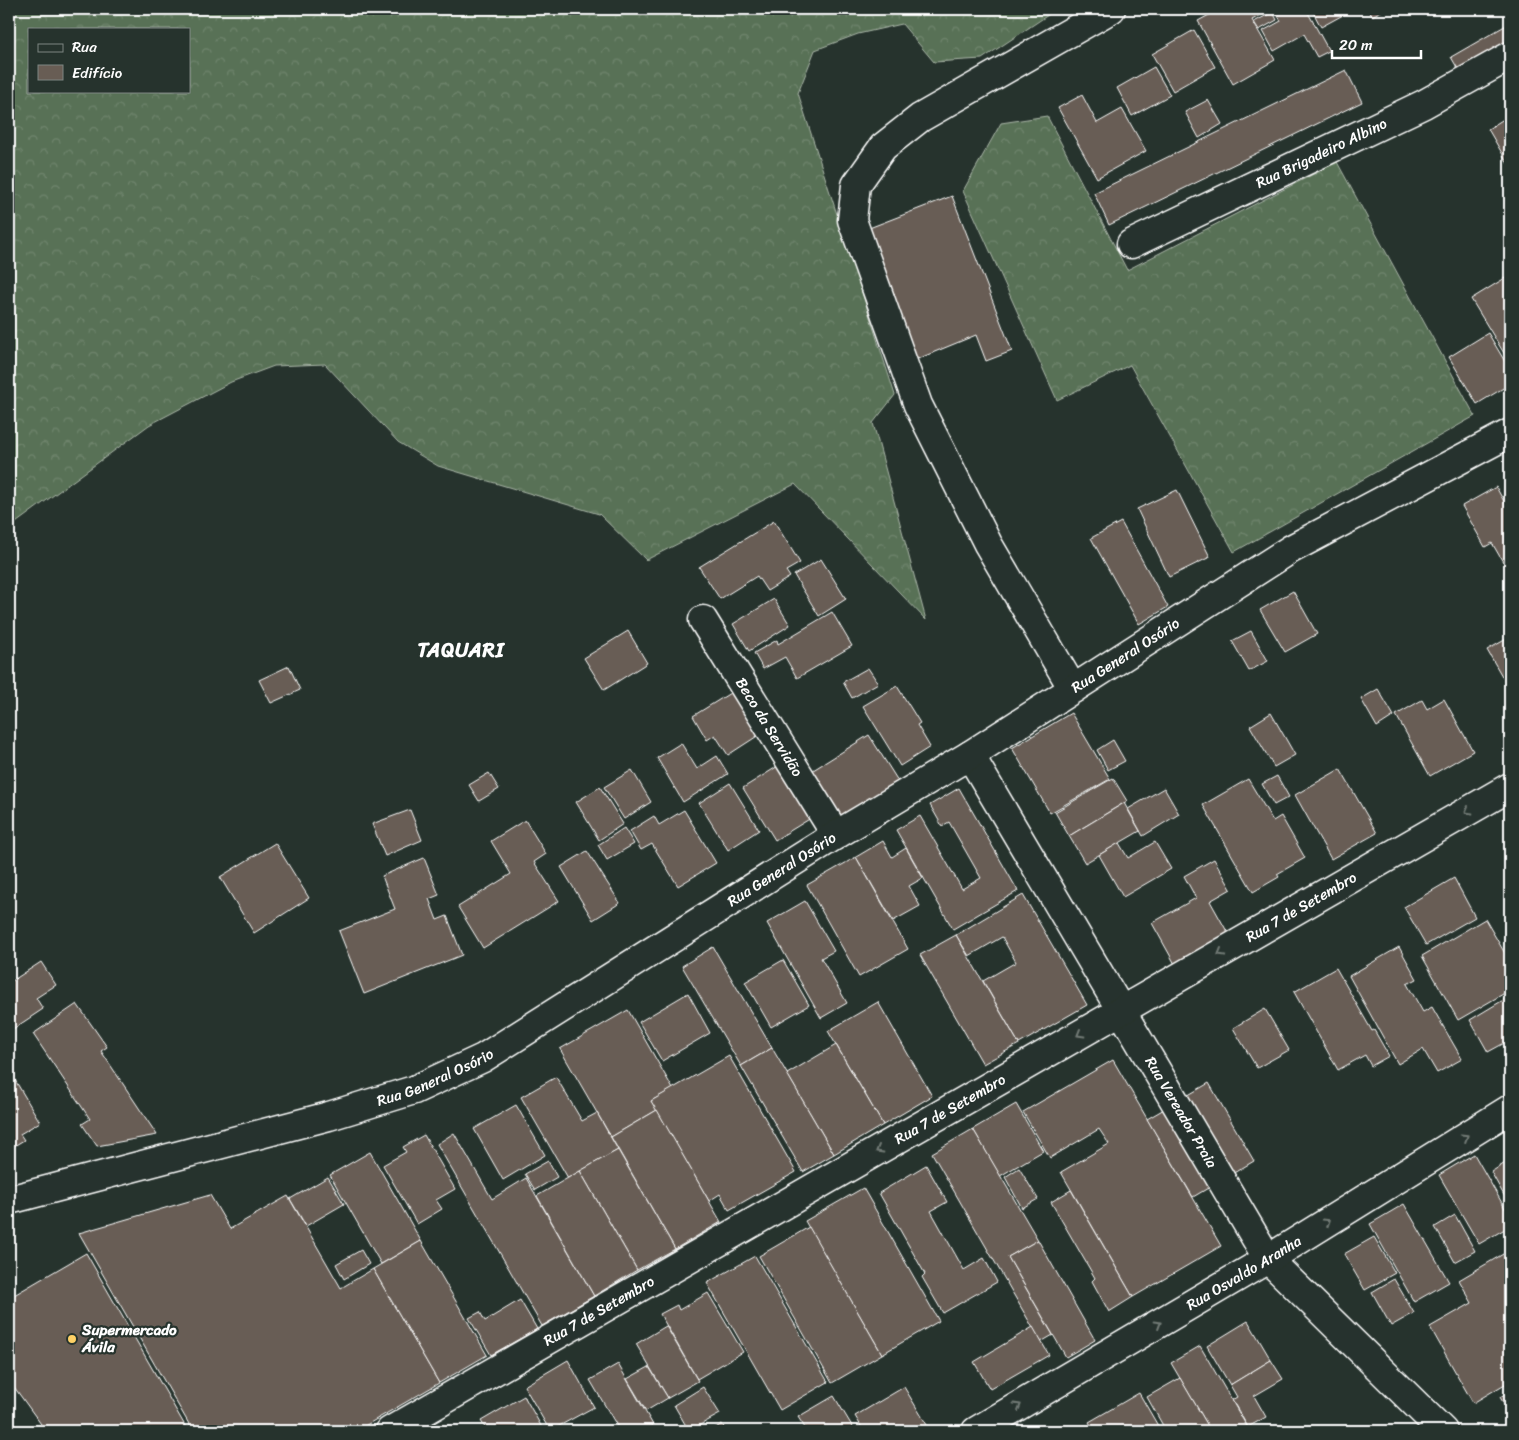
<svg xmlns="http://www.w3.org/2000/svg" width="1519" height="1440" font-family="Sriracha,sans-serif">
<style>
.forest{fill:url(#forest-crowns);stroke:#acb8aa;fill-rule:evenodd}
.building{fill:#685d54;stroke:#fff}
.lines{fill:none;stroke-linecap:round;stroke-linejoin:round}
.minor-casing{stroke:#fff;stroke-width:31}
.minor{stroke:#26332d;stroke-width:28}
.oneway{stroke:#727a76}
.poi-dot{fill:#ffd166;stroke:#26332d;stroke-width:2}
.labels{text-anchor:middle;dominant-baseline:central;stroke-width:4.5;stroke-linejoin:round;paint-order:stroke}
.street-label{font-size:15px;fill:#fff;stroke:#26332d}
.poi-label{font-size:15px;font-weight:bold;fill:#fff;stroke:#26332d;text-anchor:start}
.district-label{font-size:20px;font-weight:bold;letter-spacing:1px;fill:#fff;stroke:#26332d}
</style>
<defs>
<pattern id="forest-crowns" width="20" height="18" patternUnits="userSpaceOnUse" patternTransform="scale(1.25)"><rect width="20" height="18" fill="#587156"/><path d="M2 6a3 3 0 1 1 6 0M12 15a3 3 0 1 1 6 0" fill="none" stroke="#71866f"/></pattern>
</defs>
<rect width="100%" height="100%" fill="#26332d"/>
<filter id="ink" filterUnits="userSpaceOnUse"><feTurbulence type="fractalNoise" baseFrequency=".02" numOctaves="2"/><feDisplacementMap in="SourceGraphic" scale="10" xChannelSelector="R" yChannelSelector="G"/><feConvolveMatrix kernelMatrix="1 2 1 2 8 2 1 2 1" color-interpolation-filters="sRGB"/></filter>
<g filter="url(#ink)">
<g class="forest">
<path d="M9,9H1057L982,59L934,62L902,24L858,34L815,50L798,93L895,395L873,423L926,620L795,484L646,560L599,514L438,466L398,442L325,364L274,366L231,382L149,425L9,528ZM29,29H189V91H29Z"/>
<path d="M1047,116L1127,270L1337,162L1475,416L1234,552L1130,365L1057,400L963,191L1001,123Z"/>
</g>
<g class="building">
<path d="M1220,9H1272L1252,20L1275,60L1233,84L1198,21Z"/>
<path d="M1274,9H1306L1329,51L1317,57L1304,34L1274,51L1263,31L1281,21Z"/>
<path d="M1318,9H1354L1321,27L1313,12Z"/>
<path d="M1368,9H1385L1372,16Z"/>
<path d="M1273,12L1277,20L1259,30L1254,22Z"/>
<path d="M1510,23V39L1458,69L1451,57Z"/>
<path d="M1194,30L1215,67L1173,91L1152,54Z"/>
<path d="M1154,67L1170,95L1132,116L1117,88Z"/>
<path d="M1346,70L1362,102L1109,225L1094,193Z"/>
<path d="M1082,95L1097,123L1122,109L1146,151L1097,178L1058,108Z"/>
<path d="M1208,100L1222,124L1199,138L1185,112Z"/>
<path d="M1510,115V167L1488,129Z"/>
<path d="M952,196L1012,351L986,361L976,335L915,360L864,230Z"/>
<path d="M1510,275V363L1471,299Z"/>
<path d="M1488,333L1510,370V384L1477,404L1449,357Z"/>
<path d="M1496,487L1510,512V558L1503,562L1492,543L1485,547L1462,506Z"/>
<path d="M1177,490L1210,557L1169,577L1137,509Z"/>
<path d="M774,521L800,563L786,571L790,577L767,591L757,576L720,599L699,567Z"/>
<path d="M1121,522L1168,607L1139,624L1091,538Z"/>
<path d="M821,559L846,599L819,616L794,575Z"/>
<path d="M1293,591L1317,634L1285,652L1260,610Z"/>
<path d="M774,599L790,625L749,651L733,624Z"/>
<path d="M832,612L852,646L797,678L785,657L763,669L754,653L777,640L778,644Z"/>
<path d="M628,631L647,663L604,690L584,658Z"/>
<path d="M1251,631L1268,661L1249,671L1232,641Z"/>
<path d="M1510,637V690L1487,650Z"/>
<path d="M289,666L300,690L271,703L259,680Z"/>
<path d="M868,668L878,683L852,698L843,682Z"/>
<path d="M897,686L920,723L917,725L930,747L900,766L863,706Z"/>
<path d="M1378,689L1394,716L1377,727L1361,699Z"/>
<path d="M735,690L762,733L728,755L715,735L707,740L693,716Z"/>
<path d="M1444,699L1473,751L1430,776L1396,715L1422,700L1427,709Z"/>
<path d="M1071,713L1110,779L1050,813L1012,748Z"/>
<path d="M1271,713L1295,755L1274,767L1250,726Z"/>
<path d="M1510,733V747L1504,737Z"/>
<path d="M869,735L898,781L838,818L810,772Z"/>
<path d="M1113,740L1125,761L1108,770L1097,750Z"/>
<path d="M681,743L697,769L717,756L728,774L683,802L657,758Z"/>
<path d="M783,763L816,815L775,840L743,788Z"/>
<path d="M1340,769L1377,833L1331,859L1295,795Z"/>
<path d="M632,770L651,802L624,819L604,787Z"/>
<path d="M489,773L499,789L479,801L469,785Z"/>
<path d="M1277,776L1289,797L1274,805L1262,784Z"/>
<path d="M1113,778L1127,801L1069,836L1055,812Z"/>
<path d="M1248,779L1273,821L1281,816L1305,858L1277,874L1279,877L1253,892L1203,805Z"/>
<path d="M730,783L759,830L728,850L699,803Z"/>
<path d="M600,787L623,824L599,840L576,802Z"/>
<path d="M959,788L1018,891L953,929L896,830L920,816L962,889L981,878L949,822L942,826L930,805Z"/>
<path d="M1164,788L1179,814L1143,836L1128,809Z"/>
<path d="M1124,803L1140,831L1085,863L1069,836Z"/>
<path d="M410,810L422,840L385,856L372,824Z"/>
<path d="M684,810L716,863L678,886L652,844L641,850L630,831L654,816L659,825Z"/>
<path d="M525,820L546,854L534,862L559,901L483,948L458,907L511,874L491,841Z"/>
<path d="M624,828L634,844L607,860L598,845Z"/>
<path d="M883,841L892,857L906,848L923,878L909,886L920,906L893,921L856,857Z"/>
<path d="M1155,842L1171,869L1123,897L1099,855L1119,843L1128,858Z"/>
<path d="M275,843L309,898L254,933L220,877Z"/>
<path d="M587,851L620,903L593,920L561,867Z"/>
<path d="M856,857L908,949L859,977L807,885Z"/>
<path d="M424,858L439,895L429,899L437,920L447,916L462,955L364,994L339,931L395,909L382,876Z"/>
<path d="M1214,859L1231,889L1210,901L1229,935L1176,966L1152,923L1196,898L1184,876Z"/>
<path d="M1454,878L1475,917L1426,945L1404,907Z"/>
<path d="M1023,895L1087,1005L1019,1044L983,981L1016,962L1002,937L969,956L956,935Z"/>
<path d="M805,901L834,951L821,958L847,1003L821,1018L767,923Z"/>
<path d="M1485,919L1510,962V990L1458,1020L1422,956Z"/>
<path d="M956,935L1019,1044L983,1064L920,955Z"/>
<path d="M713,947L772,1048L741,1066L682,966Z"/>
<path d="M1399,947L1417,979L1407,984L1423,1012L1432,1007L1462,1059L1437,1073L1423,1049L1398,1064L1349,976Z"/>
<path d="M783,960L809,1005L771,1027L745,982Z"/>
<path d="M41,962L56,985L36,998L43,1009L13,1029L9,1023V983Z"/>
<path d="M1336,968L1372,1031L1374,1030L1389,1056L1371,1066L1365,1055L1338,1070L1294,992Z"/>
<path d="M688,993L710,1033L662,1061L639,1022Z"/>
<path d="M1510,996V1040L1488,1052L1470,1020Z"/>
<path d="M878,1002L932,1096L883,1125L828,1031Z"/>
<path d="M77,1004L107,1047L101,1051L157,1135L97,1146L82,1124L90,1119L33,1034Z"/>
<path d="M1265,1009L1289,1050L1257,1068L1233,1028Z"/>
<path d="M628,1010L673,1089L651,1101L657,1110L611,1137L560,1049Z"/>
<path d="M836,1045L883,1125L834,1154L787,1074Z"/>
<path d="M772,1048L834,1154L803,1172L741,1066Z"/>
<path d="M729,1056L796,1172L729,1210L720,1194L709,1201L651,1101Z"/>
<path d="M1113,1060L1221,1246L1133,1297L1061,1172L1109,1144L1099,1129L1050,1158L1023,1112Z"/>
<path d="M9,1070L40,1122L20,1134L24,1140L9,1149Z"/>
<path d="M556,1077L582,1121L597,1113L618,1150L568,1178L521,1097Z"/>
<path d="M1209,1083L1254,1161L1193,1197L1147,1119Z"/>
<path d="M1016,1104L1043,1151L1000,1176L973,1129Z"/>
<path d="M516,1105L545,1155L503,1180L474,1129Z"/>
<path d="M657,1110L721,1222L675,1249L611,1137Z"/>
<path d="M973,1129L1038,1240L1008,1257L1053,1335L1041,1342L932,1153Z"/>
<path d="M454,1133L492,1199L526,1178L594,1296L542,1326L437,1144Z"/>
<path d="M424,1135L455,1189L436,1200L442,1209L417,1224L383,1165L406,1152L403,1147Z"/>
<path d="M618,1150L675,1249L637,1270L580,1171Z"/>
<path d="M370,1152L421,1241L381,1264L330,1175Z"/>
<path d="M1474,1154L1510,1217V1226L1479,1244L1439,1175Z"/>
<path d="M1510,1160V1206L1491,1172Z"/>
<path d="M548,1161L557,1177L535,1190L525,1174Z"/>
<path d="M926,1165L947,1202L931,1211L964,1270L984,1258L997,1282L943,1313L922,1277L925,1274L879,1193Z"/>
<path d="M1019,1168L1038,1199L1022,1208L1005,1177Z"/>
<path d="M580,1171L637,1270L594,1296L537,1196Z"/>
<path d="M328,1177L344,1204L306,1226L290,1199Z"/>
<path d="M863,1188L939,1321L882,1354L805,1221Z"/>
<path d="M1071,1190L1133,1297L1109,1312L1092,1281L1095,1278L1051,1202Z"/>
<path d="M210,1195L230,1229L288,1196L341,1288L373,1269L439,1383L356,1431H193L79,1233Z"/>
<path d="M1404,1204L1449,1282L1414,1302L1370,1224Z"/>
<path d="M1455,1215L1475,1251L1455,1262L1435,1227Z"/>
<path d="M809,1227L882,1354L832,1383L759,1256Z"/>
<path d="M1374,1237L1395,1273L1365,1290L1344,1254Z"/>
<path d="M1038,1240L1095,1340L1066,1357L1008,1257Z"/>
<path d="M421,1241L487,1355L439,1383L373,1269Z"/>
<path d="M361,1250L369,1264L344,1279L336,1264Z"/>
<path d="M1510,1250V1381L1473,1403L1430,1327L1472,1303L1459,1280Z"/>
<path d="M86,1253L188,1431H46L9,1380V1298Z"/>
<path d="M755,1256L828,1382L780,1410L707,1283Z"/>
<path d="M1394,1279L1414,1313L1391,1326L1372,1292Z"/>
<path d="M708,1293L743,1352L697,1379L660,1314L677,1305L679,1310Z"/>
<path d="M520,1300L537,1329L491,1355L469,1318L480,1312L485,1321Z"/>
<path d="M1248,1321L1271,1360L1230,1385L1207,1346Z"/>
<path d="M666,1326L698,1381L668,1398L636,1344Z"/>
<path d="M1033,1327L1049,1355L990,1389L974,1362Z"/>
<path d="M1200,1346L1249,1430L1247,1431H1211L1171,1363Z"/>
<path d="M568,1360L594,1407L550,1431L524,1386Z"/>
<path d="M1271,1360L1283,1379L1254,1396L1266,1417L1248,1427L1232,1400L1237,1397L1230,1385Z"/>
<path d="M618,1364L653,1425L642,1431H620L590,1380Z"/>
<path d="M649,1367L668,1398L646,1411L627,1379Z"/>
<path d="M1180,1378L1211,1431H1166L1147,1397Z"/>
<path d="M703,1387L720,1414L689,1431L674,1405Z"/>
<path d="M904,1387L930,1430L864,1431L855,1416Z"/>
<path d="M1510,1391V1415L1500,1397Z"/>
<path d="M1139,1393L1161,1431H1094L1089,1422Z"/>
<path d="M524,1396L544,1431H487L481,1421Z"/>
<path d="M834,1396L855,1431H807L798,1417Z"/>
<path d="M722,1424L726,1431H711Z"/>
</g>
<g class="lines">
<defs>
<g id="minor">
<path id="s1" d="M1131,244L1424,104L1510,56"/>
<path id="s2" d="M703,620L836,835"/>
<path d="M1073,689L988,544L918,405L852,220L856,185L883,147L920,118L1111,9"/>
<path id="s3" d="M970,755L1268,1259L1443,1431"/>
<path id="s4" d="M9,1200L329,1116L414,1090L483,1058L836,835L970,755L1291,549L1510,433"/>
<path id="s5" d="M390,1431L1510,787"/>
<path id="s6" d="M976,1431L1268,1259L1510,1109"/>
</g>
</defs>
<use href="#minor" class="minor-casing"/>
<use href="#minor" class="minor"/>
</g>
<defs><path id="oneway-chevron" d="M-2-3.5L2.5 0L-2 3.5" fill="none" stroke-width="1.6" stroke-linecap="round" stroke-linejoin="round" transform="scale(1.25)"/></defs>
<g class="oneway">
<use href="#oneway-chevron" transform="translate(1468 811) rotate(150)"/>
<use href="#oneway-chevron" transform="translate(1221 953) rotate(150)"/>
<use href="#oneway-chevron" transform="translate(1080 1034) rotate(150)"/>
<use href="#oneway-chevron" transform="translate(1465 1137) rotate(-32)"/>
<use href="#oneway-chevron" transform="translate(879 1150) rotate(150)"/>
<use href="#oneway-chevron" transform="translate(1327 1222) rotate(-32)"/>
<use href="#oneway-chevron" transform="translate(1158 1324) rotate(-31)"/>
<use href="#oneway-chevron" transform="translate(1018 1406) rotate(-31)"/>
</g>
</g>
<circle class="poi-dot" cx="72" cy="1339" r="5"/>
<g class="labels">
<g class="street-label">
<text stroke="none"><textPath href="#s1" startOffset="211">Rua Brigadeiro Albino</textPath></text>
<text stroke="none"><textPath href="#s4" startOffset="1254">Rua General Osório</textPath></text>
<text stroke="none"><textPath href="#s2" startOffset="126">Beco da Servidão</textPath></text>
<text stroke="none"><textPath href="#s4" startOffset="849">Rua General Osório</textPath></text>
<text stroke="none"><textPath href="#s5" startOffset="1051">Rua 7 de Setembro</textPath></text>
<text stroke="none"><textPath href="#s4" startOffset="444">Rua General Osório</textPath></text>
<text stroke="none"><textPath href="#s5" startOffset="646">Rua 7 de Setembro</textPath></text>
<text stroke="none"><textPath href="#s3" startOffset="415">Rua Vereador Praia</textPath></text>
<text stroke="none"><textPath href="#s6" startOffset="311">Rua Osvaldo Aranha</textPath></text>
<text stroke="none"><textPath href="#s5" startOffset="241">Rua 7 de Setembro</textPath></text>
</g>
<g class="poi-label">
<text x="82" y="1330">Supermercado<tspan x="82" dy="17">Ávila</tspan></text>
</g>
<g class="district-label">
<text x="461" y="650">TAQUARI</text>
</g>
</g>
<rect width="1519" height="1440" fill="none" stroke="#26332d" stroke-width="30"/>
<rect x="15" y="15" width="1489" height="1410" fill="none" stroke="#fff" stroke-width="2" filter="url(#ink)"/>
<rect x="28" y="28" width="162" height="65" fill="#26332d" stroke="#7d8581"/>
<rect x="38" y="44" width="25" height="8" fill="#26332d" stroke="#7d8581"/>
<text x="72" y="52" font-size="15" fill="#ffffff">Rua</text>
<rect x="38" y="65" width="25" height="15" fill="#685d54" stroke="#7d8581"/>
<text x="72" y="78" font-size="15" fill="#ffffff">Edifício</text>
<path d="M1332 50v8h89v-8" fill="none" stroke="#ffffff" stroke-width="2.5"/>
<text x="1339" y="50" font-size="15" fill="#ffffff" stroke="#26332d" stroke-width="4" paint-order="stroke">20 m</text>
</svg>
